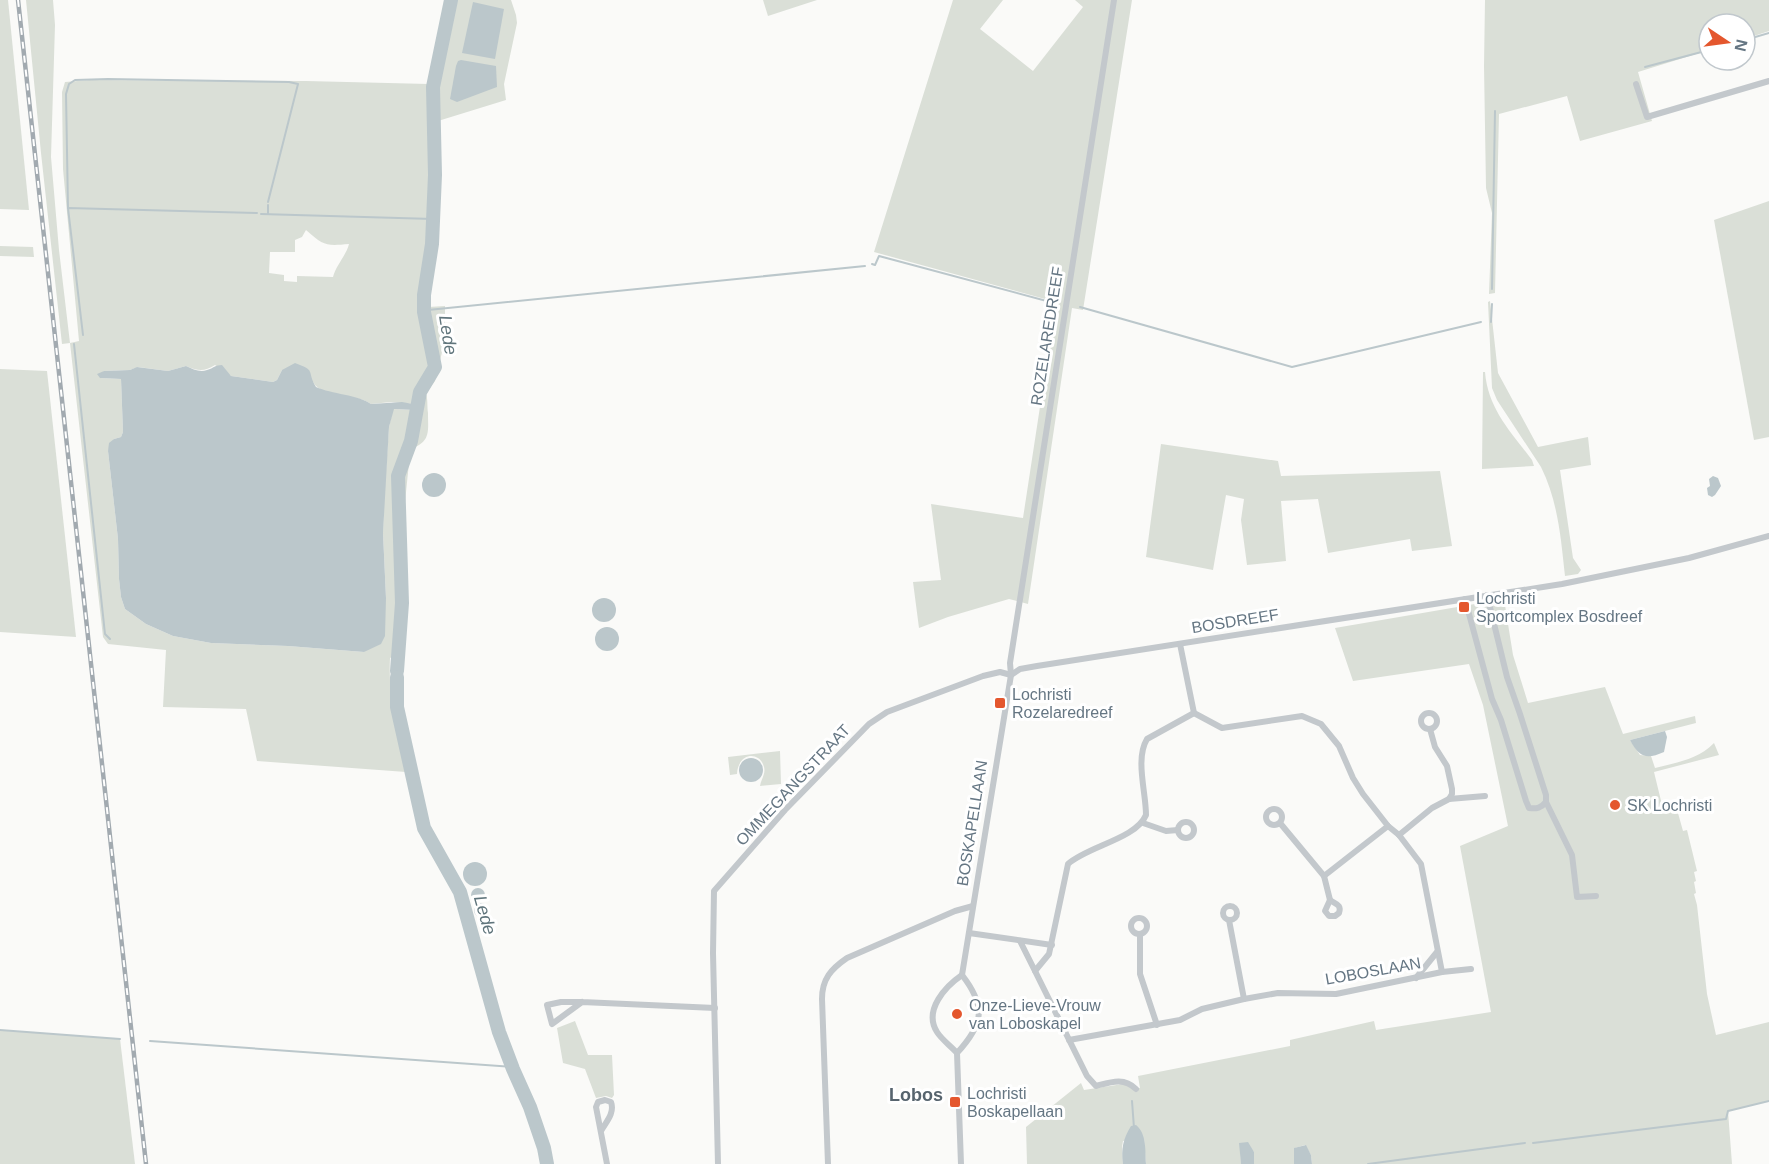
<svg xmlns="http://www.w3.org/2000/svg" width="1769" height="1164" font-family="Helvetica,sans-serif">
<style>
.green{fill:#dadfd7;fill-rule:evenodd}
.water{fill:#bbc7cb}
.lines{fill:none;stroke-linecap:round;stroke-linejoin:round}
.stream{stroke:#bbc7cb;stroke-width:2}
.river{stroke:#bbc7cb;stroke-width:14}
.minor{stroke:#c3c8cc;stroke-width:6}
.rail-casing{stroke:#a2aab0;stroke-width:4.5}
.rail{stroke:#fff;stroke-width:2;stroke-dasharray:7;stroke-linecap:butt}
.poi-dot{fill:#e4572e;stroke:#fff;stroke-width:2}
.labels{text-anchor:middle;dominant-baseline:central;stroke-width:6;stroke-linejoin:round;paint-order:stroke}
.street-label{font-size:16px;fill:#657683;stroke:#fff}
.poi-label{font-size:16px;fill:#657683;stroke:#fff;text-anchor:start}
.water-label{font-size:18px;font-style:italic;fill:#60757c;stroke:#fff}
.neighbourhood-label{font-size:18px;font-weight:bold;fill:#57646e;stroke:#fff}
</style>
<rect width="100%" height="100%" fill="#fafaf8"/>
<g class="green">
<path d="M0,0H8L29,210L0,209Z"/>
<path d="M26,0H53L55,25L51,157L59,250L70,343L79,341L63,169L62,92L65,82L90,80L306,81L429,84L431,190L425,279L431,283L428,307L445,306V340L435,381L426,393C428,400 427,406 428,413C428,432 431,441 411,449L410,453L405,502L407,597L402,651L390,658C388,699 397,733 406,772L257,761L246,709L163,707L166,650L108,644L103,637L70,343L62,344L41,153ZM306,230C324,246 326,246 349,244C346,256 336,265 333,277L297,276V282L284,281V275L269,273L270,252H295V240L302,237ZM215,365L231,376L273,382L277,380L282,370L313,382C323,399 356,393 371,404L391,402L413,404L414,410L393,409L389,427L384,499L383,533L386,598L364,652L288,646L211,643L173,636L146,624L125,609L121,597L119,579L118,539L108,451L114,439L121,437L123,432L121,379L100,378L104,371L130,370L138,367L168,371L186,366C198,371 204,372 215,365Z"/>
<path d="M455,0H511L516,15L517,23L504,84L506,100L438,121V90L449,23Z"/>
<path d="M763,0H817L768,16Z"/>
<path d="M953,0H1003L980,29L1033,71L1083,7L1075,0H1132L1083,310L1072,308L1028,604L1009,599L948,617L919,628L913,582L941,580L931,504L1023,518L1056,302L874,252Z"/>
<path d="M1485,0H1769V31L1745,39V24H1709V50L1638,72L1652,121L1580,141L1567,96L1499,114L1495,293L1489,294L1492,213L1486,188L1484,66Z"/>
<path d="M1769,201V437L1754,440L1714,220Z"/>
<path d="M0,246L33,247L34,257L0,256Z"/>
<path d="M1490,301L1498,373L1538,447L1588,437L1591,465L1560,470L1573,558L1581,570L1578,574L1565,576C1561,539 1558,501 1541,467L1497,400L1492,388L1488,302Z"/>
<path d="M0,369L47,371L76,637L0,632Z"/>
<path d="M1483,372H1485C1488,409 1511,432 1532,460L1534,466L1482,469Z"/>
<path d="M1161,444L1278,461L1281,476L1440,471L1452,546L1412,551L1410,539L1328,553L1318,499L1281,501L1286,561L1247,565L1241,520L1244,499L1226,495L1213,570L1146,557Z"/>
<path d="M1504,599L1513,655L1528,703L1605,687L1623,734L1695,716L1696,723L1630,740L1640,755L1651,756L1655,768C1678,762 1697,760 1714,743L1719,755L1654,772L1663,809L1676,806L1683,831L1687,830L1697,871L1694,872L1696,881L1694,882L1696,893L1694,894L1697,905L1707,994L1716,1035L1769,1022V1101L1728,1111L1732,1164H1312L1311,1155L1305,1145L1295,1148L1294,1164H1254V1152L1240,1143L1241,1164H1146L1144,1139L1123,1141L1122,1147L1123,1164H1027L1026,1127L1081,1083L1084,1090L1123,1084L1128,1085L1132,1089L1140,1088L1138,1076L1290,1046V1040L1374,1021L1376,1030L1491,1012L1460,846L1508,826L1483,705L1469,664L1353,681L1335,628Z"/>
<path d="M780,751L781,784L760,786C761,779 766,774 764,767C760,751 738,752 737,774L730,775L728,757Z"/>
<path d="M575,1021L588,1055H612L614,1095L612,1098L606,1096L596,1098L585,1069L563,1063L557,1028Z"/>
<path d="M0,1030L120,1039L135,1164H0Z"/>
</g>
<g class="water">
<path d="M473,2L504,9L495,59L462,53Z"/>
<path d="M461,60L496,66L497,87L457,102L450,99L456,66L458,61Z"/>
<path d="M295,363C317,371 306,370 316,387C331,394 359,395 371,404L402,402L413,404L414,410L394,409L389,427L383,533L386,598L385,636L381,644L364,652L288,646L211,643L173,636L146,624L125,609L121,597L119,579L118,539L108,451L109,443L114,439L121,437L123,432L121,379L100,378L97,374L104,371L130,370L137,367L168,371L186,366C193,369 200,373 207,370C214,368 215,365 222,365L231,376L273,382L277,380L282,370Z"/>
<circle cx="434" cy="485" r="12"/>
<path d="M1713,476L1718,478L1721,486L1715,495L1712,497L1708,495L1707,488L1710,486L1709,479Z"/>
<circle cx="604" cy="610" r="12"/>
<circle cx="607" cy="639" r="12"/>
<path d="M1665,731L1667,737L1664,752C1646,760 1639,757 1630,740Z"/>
<circle cx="751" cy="770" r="12"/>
<circle cx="475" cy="874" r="12"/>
<circle cx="478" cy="895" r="7"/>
<circle cx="481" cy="910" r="7"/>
<path d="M1136,1125C1147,1134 1145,1151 1146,1164H1123C1121,1149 1123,1139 1131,1126Z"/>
<path d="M1248,1142L1254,1152V1164H1241L1239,1143Z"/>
<path d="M1306,1145L1311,1155L1312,1164H1294V1148Z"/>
</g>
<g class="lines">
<g class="stream">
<path d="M1745,40L1769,33"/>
<path d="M1645,67L1709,50"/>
<path d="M68,208L66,94L69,84L75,80L108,79L289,82L298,84L268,202"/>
<path d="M261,214L433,219"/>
<path d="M268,214V205"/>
<path d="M872,264L875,265L879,256L1054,303"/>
<path d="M1492,289L1495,111"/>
<path d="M1080,307L1292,367L1481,322"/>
<path d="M424,312L428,310L865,266"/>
<path d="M1491,322L1492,304"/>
<path d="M83,335L68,208L257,213"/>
<path d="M74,344L105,634L110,639"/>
<path d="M0,1030L120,1039"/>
<path d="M150,1041L512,1067"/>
<path d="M1132,1101L1134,1128"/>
<path d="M1533,1143L1726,1119L1728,1111L1769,1101"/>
<path d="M1368,1164L1525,1143"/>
</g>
<g class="river">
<path d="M397,671L402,603L398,476L411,441L420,392L435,367L424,312V295L432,244L435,175L433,87L451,0"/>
<path d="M397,677V707L424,828L460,892L499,1032L513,1069L530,1107L544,1148L547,1164"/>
</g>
<g class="minor">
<path d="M1636,84L1647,117L1769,81"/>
<path d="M1465,599L1492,699L1501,720L1526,801L1529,808C1537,809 1541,808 1546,802V795L1520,714L1507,677L1487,595"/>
<path d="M1180,644L1194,713"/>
<path d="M1011,675L1020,669L1037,666L1562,584L1689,558L1769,536"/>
<circle cx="1429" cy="721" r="8"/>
<path d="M1194,713L1222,728L1302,716L1321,724L1339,746L1353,778L1363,794L1388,826L1399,835L1421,864L1442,972"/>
<path d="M1449,799L1485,796"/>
<path d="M1546,802L1572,855L1577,897L1596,896"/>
<circle cx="1274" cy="817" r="8"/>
<circle cx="1186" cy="830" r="8"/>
<path d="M1143,823L1166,831L1178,830"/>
<path d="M1280,823L1324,876L1388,826"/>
<path d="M1399,835L1432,808L1449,799L1452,794V789L1447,766L1435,747L1430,729"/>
<path d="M1324,876L1330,900"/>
<path d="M1330,900C1335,904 1342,904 1339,913L1335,916H1329L1325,911Z"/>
<circle cx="1230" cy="913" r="7"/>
<circle cx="1139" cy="926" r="8"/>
<path d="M1229,920L1244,999"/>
<path d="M969,933L1052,945"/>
<path d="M1140,935V974L1157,1025"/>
<path d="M1020,941L1035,971L1049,954L1068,864C1088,846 1136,839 1146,815C1146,792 1135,759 1147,739L1194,713"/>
<path d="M1035,971L1087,1076L1096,1086C1111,1082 1124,1077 1136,1089"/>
<path d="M1416,978L1437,952"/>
<path d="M582,1002L552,1024L547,1005L561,1002H582L715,1008"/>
<path d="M1069,1040L1180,1020L1202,1009L1244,999L1278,993L1336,994L1442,972L1471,969"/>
<path d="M957,1053C983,1025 987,1007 962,975L1011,675L1010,663L1114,0"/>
<path d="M601,1131C606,1122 615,1113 611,1102L605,1100L598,1102L596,1107L607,1164"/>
<path d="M718,1164L713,953L714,891L785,810L869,724L887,712L983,676L1000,672L1011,675"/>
<path d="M828,1164L822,999C822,979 831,969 847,958L955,911L973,906"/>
<path d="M961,1164L957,1053C951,1046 942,1040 937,1032C923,1010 946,986 962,975"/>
</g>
<defs>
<path id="rail" d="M18,0L146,1164"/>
</defs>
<use href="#rail" class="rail-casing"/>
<use href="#rail" class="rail"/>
</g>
<g class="poi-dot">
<rect x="1458" y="601" width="12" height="12" rx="3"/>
<rect x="994" y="697" width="12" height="12" rx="3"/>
<circle cx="1615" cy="805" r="6"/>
<circle cx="957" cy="1014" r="6"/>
<rect x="949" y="1096" width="12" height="12" rx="3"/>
</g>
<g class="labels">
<g class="street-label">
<text transform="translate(1047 336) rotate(-81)">ROZELAREDREEF</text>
<text transform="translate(1235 621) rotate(-9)">BOSDREEF</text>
<text transform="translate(793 785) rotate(-47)">OMMEGANGSTRAAT</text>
<text transform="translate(972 823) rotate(-81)">BOSKAPELLAAN</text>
<text transform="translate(1373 971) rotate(-10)">LOBOSLAAN</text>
</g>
<g class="poi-label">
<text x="1476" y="598">Lochristi<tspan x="1476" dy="18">Sportcomplex Bosdreef</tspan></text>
<text x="1012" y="694">Lochristi<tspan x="1012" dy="18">Rozelaredreef</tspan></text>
<text x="1627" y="805">SK Lochristi</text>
<text x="969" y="1005">Onze-Lieve-Vrouw<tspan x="969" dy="18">van Loboskapel</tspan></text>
<text x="967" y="1093">Lochristi<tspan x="967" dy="18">Boskapellaan</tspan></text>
</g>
<g class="water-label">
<text transform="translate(448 335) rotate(81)">Lede</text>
<text transform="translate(485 915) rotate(74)">Lede</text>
</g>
<g class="neighbourhood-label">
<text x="916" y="1095">Lobos</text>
</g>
</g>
<g transform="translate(1727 42) rotate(103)"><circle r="28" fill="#ffffff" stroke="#c1c8cd" stroke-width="1.5"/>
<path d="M0-4.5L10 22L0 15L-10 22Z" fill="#e4572e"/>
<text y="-9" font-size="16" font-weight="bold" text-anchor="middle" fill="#657683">N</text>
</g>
</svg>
